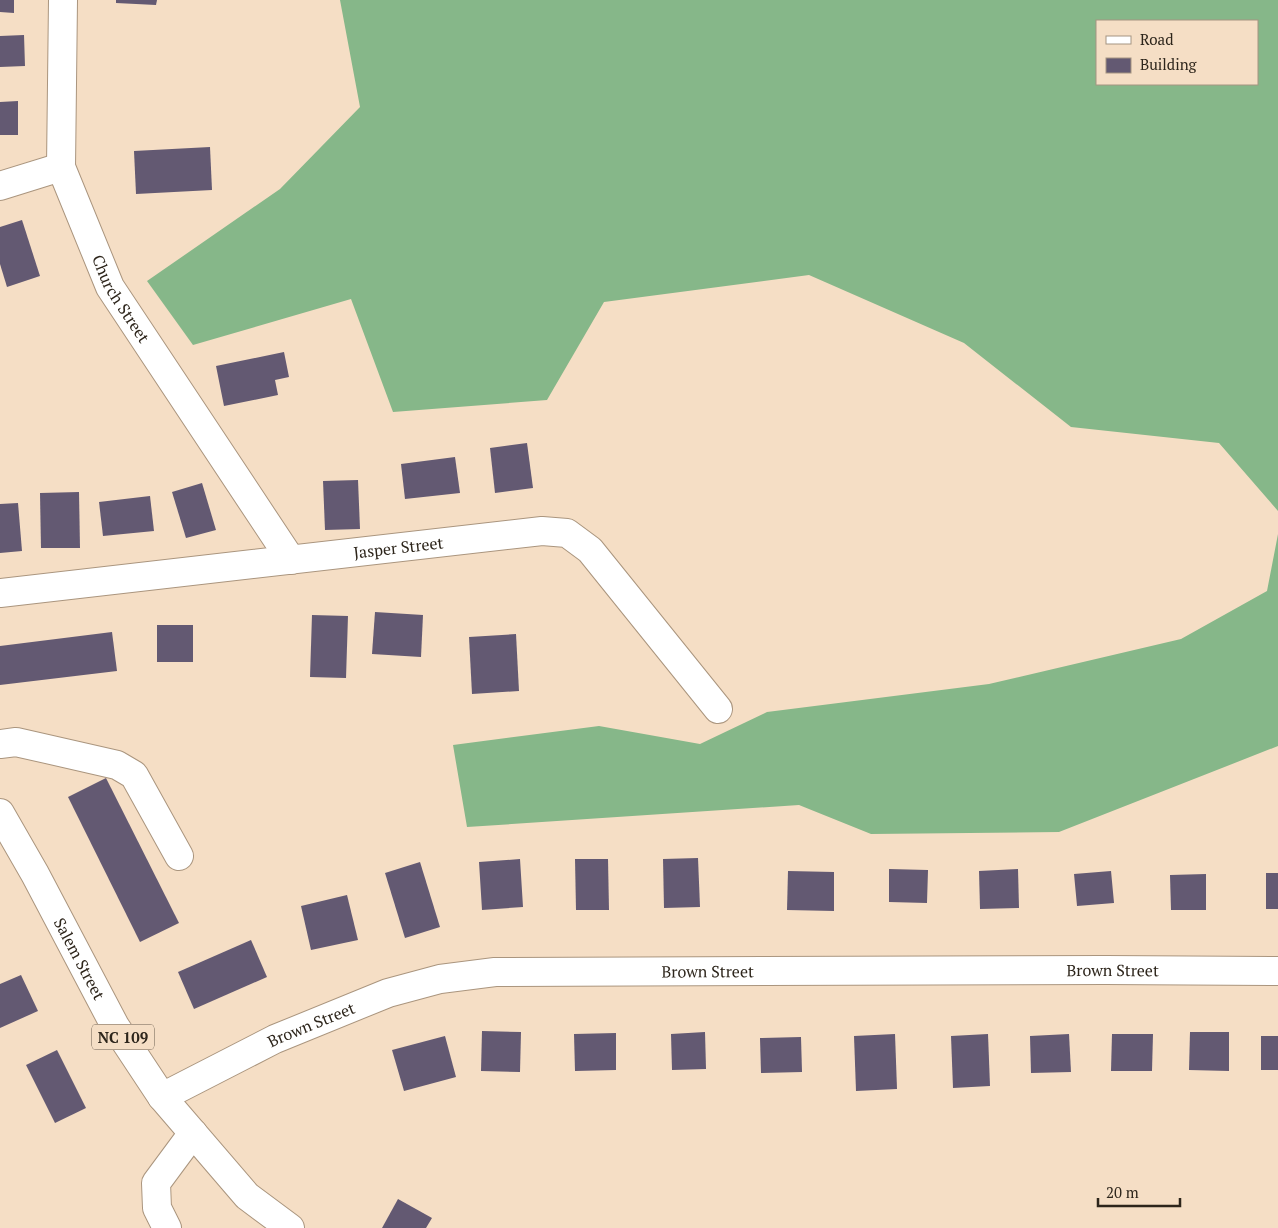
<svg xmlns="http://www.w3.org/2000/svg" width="1278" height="1228" font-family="'PT Serif',serif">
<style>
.forest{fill:#86b789;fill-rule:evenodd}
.building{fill:#635972}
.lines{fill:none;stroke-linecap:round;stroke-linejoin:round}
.minor-casing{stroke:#aa957e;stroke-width:30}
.major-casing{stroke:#aa957e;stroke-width:30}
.minor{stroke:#fff;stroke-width:28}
.major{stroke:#fff;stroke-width:28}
.labels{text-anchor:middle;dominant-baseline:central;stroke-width:5;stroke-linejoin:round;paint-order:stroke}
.shield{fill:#f5dec5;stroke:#695c4e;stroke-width:1}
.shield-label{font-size:15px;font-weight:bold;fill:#2d251b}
.street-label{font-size:16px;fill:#2d251b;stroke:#f5dec5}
</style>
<rect width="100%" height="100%" fill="#f5dec5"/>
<g class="forest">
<path d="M340,0H1278V511L1219,443L1071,427L964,343L809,275L604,302L547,400L393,412L351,299L193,345L147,281L280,189L360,107ZM1257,21V84H1097V21Z"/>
<path d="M1278,534V746L1059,832L871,834L799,805L467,827L453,745L599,726L700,744L767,712L989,684L1181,639L1267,591Z"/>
</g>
<g class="building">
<path d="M0,0H14V13L0,12Z"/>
<path d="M116,0H157L156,5L116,3Z"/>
<path d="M24,35L25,66L0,67V36Z"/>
<path d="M18,101V135H0V102Z"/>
<path d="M210,147L212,190L136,194L134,151Z"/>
<path d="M22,220L40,276L7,287L0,264V227Z"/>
<path d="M284,352L289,377L275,380L278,395L224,406L216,366Z"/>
<path d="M527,443L533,488L495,493L490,448Z"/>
<path d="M455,457L460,493L405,499L401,464Z"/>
<path d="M358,480L360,529L325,530L323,481Z"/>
<path d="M202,483L216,530L186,538L172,492Z"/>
<path d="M79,492L80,548H41L40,493Z"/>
<path d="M150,496L154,531L103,536L99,502Z"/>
<path d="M18,503L22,551L0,553V504Z"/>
<path d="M375,612L423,615L421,657L372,654Z"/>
<path d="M312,615L348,616L346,678L310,677Z"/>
<rect x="157" y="625" width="36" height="37"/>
<path d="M112,632L117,671L0,685V646Z"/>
<path d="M516,634L519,691L472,694L469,637Z"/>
<path d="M106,778L179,923L140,942L68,797Z"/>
<path d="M698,858L700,907L664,908L663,859Z"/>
<path d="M520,859L523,907L482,910L479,862Z"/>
<path d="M575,859H608L609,910H576Z"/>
<path d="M420,862L440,927L405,938L385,873Z"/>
<path d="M889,869L928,870L927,903L889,902Z"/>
<path d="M1018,869L1019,908L980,909L979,871Z"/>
<path d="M788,871L834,872V911L787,910Z"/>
<path d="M1111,871L1114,903L1077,906L1074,874Z"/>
<rect x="1266" y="873" width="12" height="36"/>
<path d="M1206,874V910H1171L1170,875Z"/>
<path d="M347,895L358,940L311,950L301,906Z"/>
<path d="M251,940L267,977L194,1009L178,972Z"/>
<path d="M21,975L38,1011L0,1028V984Z"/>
<path d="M482,1031L521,1032L520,1072L481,1071Z"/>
<path d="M705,1032L706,1069L672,1070L671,1034Z"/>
<path d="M1190,1032H1229V1071L1189,1070Z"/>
<path d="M616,1033V1070L575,1071L574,1034Z"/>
<path d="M895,1034L897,1089L856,1091L854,1036Z"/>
<path d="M988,1034L990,1086L953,1088L951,1036Z"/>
<path d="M1069,1034L1071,1072L1031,1073L1030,1036Z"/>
<path d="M1112,1034H1153L1152,1071H1111Z"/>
<path d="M445,1036L456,1077L404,1091L392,1050Z"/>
<rect x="1261" y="1036" width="17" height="34"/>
<path d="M801,1037L802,1072L761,1073L760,1038Z"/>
<path d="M57,1050L86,1108L55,1123L26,1065Z"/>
<path d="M398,1199L432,1218L426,1228H382Z"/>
</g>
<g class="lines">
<defs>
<g id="minor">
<path id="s1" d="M63,0L61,167L110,287L291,560"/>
<path d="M0,186L61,167"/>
<path id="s2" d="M0,593L542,531L567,533L590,550L718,709"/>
<path d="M0,744L16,742L117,765L134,775L179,856"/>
<path id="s3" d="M162,1097L275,1039L388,993L440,979L495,972L1105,970L1278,971"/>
<path d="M167,1228L157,1208L156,1183L193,1133"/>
</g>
<g id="major">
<path id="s4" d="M0,813L35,874L115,1026L162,1097L247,1196L290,1228"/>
</g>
</defs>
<use href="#minor" class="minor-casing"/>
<use href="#major" class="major-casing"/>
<use href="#minor" class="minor"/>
<use href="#major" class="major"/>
</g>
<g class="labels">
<rect class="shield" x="92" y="1024.5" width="62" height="25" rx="4"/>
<g class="shield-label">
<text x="123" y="1037">NC 109</text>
</g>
<g class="street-label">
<text stroke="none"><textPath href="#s1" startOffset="312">Church Street</textPath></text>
<text stroke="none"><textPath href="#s2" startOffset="401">Jasper Street</textPath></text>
<text stroke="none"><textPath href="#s4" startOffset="166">Salem Street</textPath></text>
<text stroke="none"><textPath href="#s3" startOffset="976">Brown Street</textPath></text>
<text stroke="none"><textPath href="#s3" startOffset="571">Brown Street</textPath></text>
<text stroke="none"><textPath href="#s3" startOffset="166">Brown Street</textPath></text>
</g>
</g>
<rect x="1096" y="20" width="162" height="65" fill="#f5dec5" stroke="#a59481"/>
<rect x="1106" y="36" width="25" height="8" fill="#ffffff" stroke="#a59481"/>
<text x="1140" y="45" font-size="15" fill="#2d251b">Road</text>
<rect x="1106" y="58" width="25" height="15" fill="#635972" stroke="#a59481"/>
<text x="1140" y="70" font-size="15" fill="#2d251b">Building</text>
<path d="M1098 1198v8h82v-8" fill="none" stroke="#2d251b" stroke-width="2.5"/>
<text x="1106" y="1198" font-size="15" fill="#2d251b" stroke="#f5dec5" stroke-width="4" paint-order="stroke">20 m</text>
</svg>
